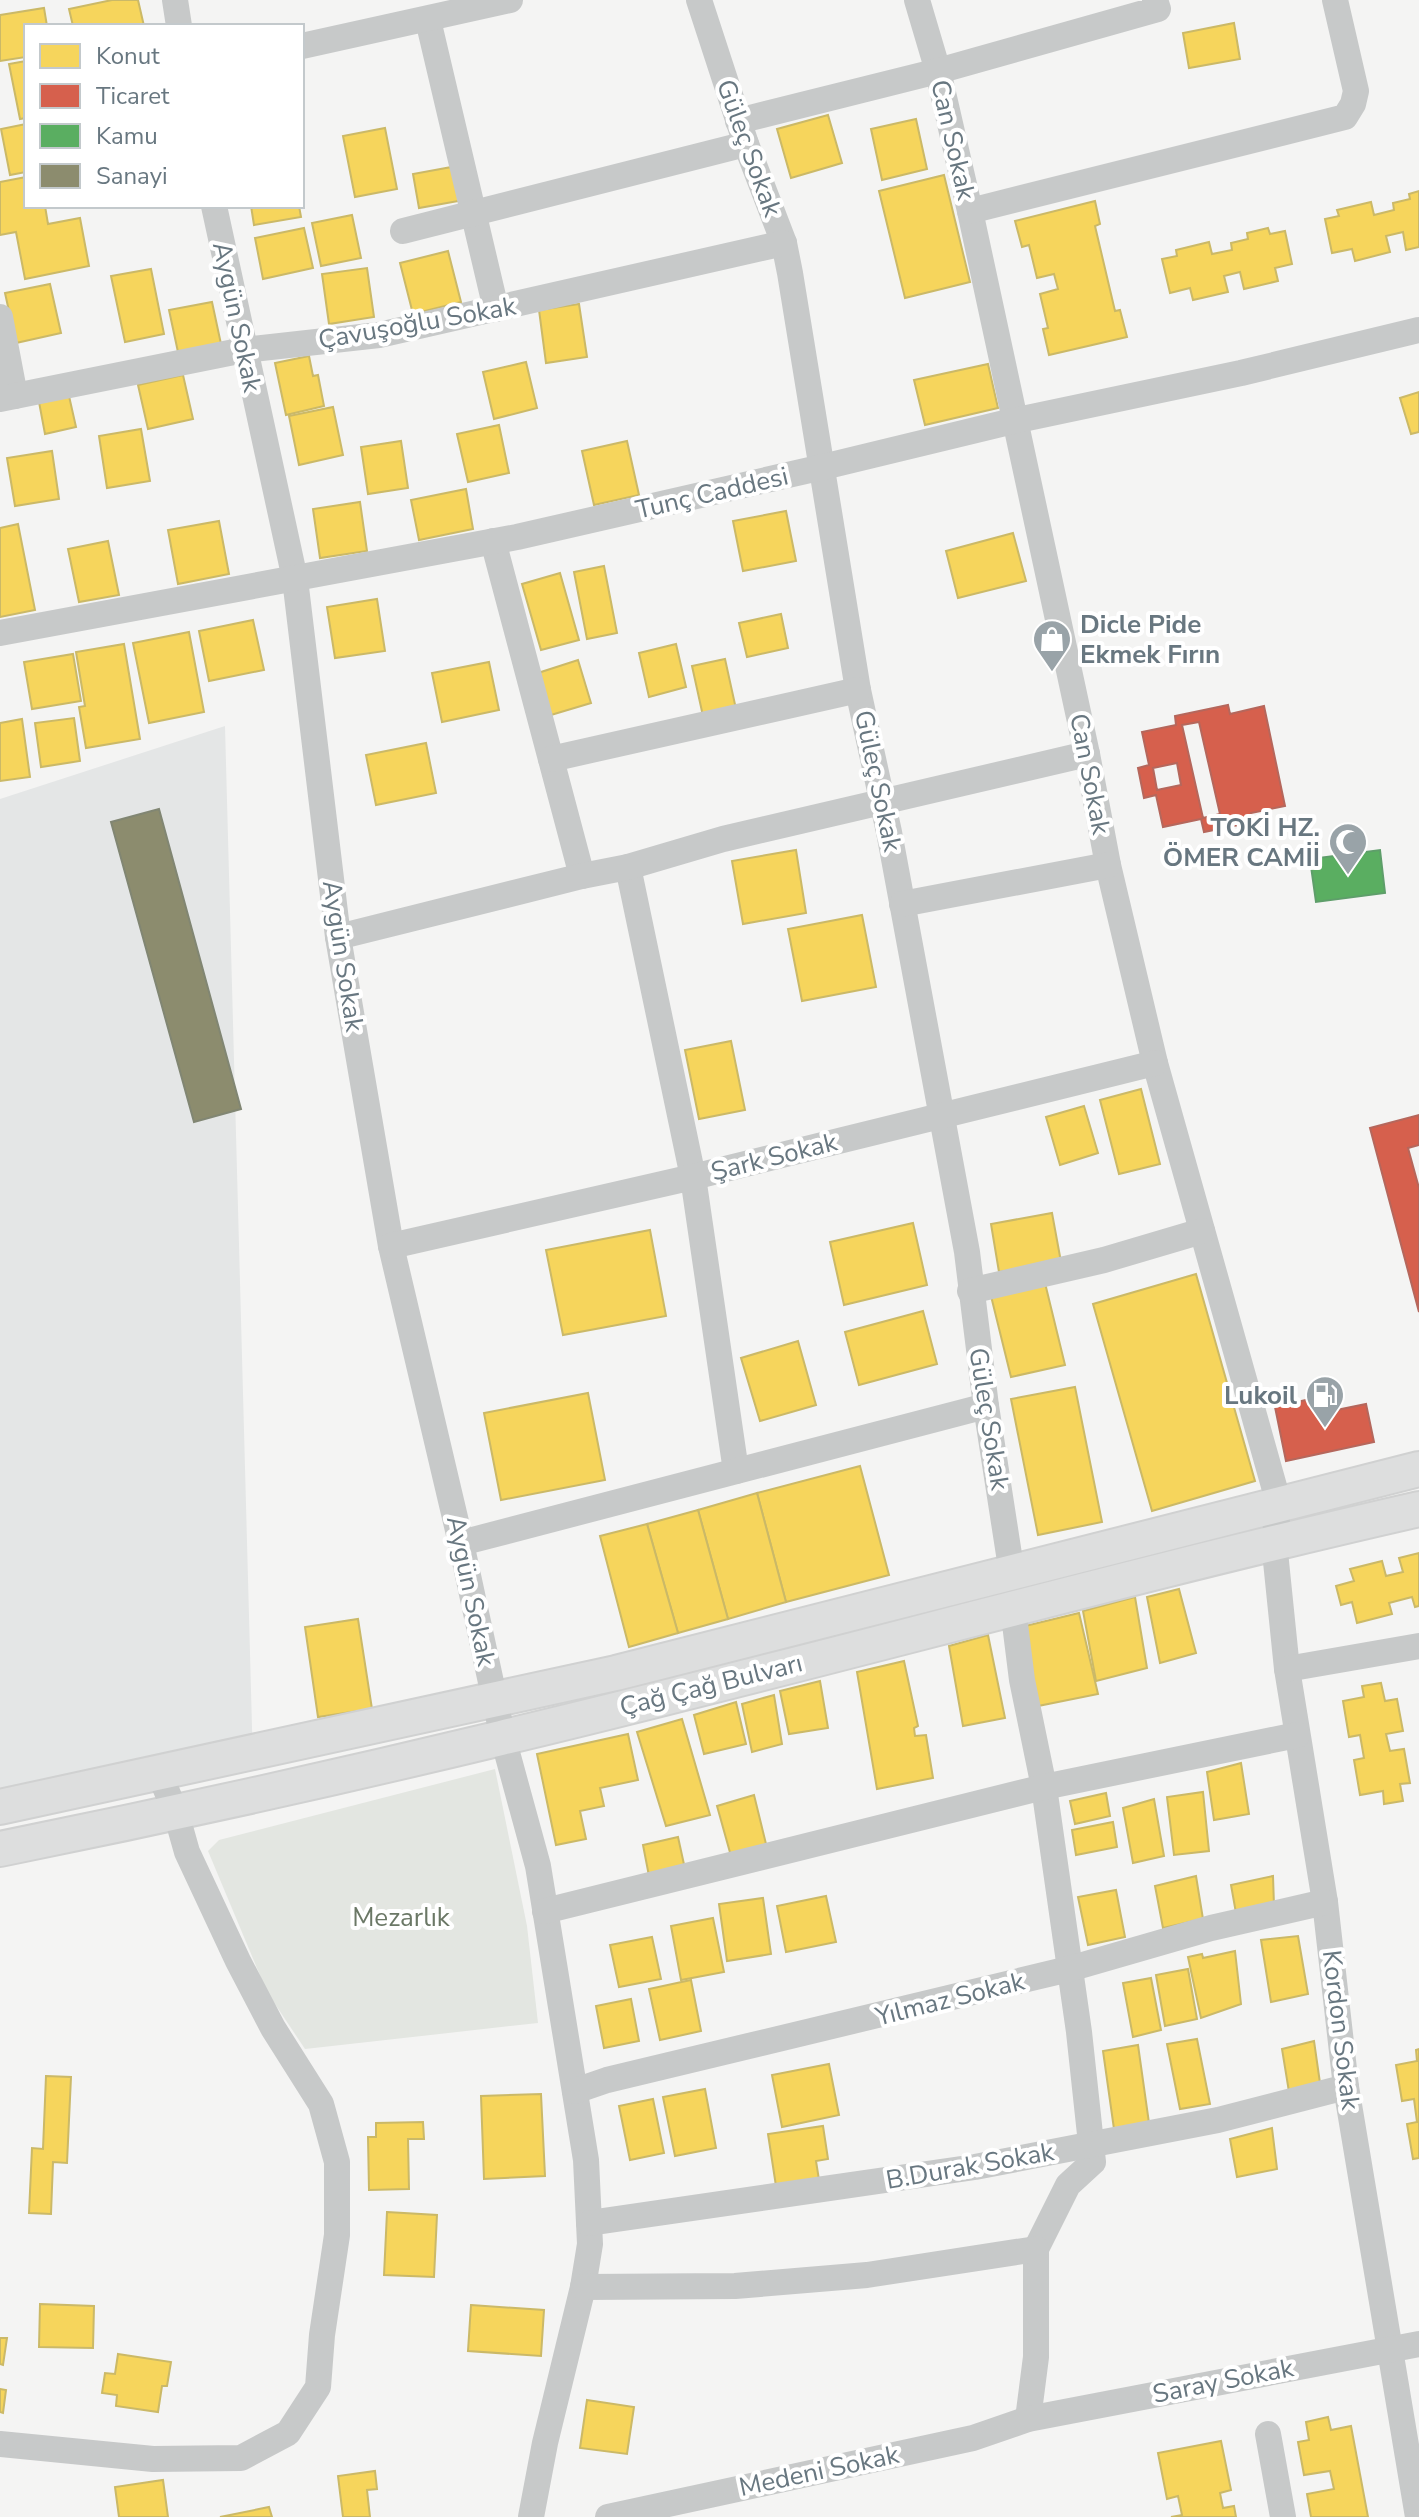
<svg xmlns="http://www.w3.org/2000/svg" width="1419" height="2517" font-family="'Nunito Sans',sans-serif">
<style>
.built{fill:#e4e6e6}
.green{fill:#e3e6e1}
.homes{fill:#f6d55c;stroke:#cbb967;stroke-width:2}
.shops{fill:#d6604d;stroke:#b5675c;stroke-width:2;fill-rule:evenodd}
.public{fill:#5aae61;stroke:#5e9e6a;stroke-width:2}
.industry{fill:#8c8c6e;stroke:#818673;stroke-width:2}
.lines{fill:none;stroke-linecap:round;stroke-linejoin:round}
.major-casing{stroke:#d0d1d1;stroke-width:38}
.minor{stroke:#c7c9c9;stroke-width:26}
.major{stroke:#dddede;stroke-width:34}
.labels{text-anchor:middle;dominant-baseline:central;stroke-width:8;stroke-linejoin:round;paint-order:stroke}
.street-label{font-size:26px;fill:#687780;stroke:#fff}
.poi-label{font-size:26px;font-weight:bold;fill:#687780;stroke:#fff;text-anchor:end}
.park-label{font-size:26px;fill:#6b7866;stroke:#fff}
</style>
<rect width="100%" height="100%" fill="#f4f4f3"/>
<path class="built" d="M225,726L253,1764L0,1823V799Z"/>
<path class="green" d="M495,1769L527,1926L538,2023L305,2049L267,1992L208,1851L219,1840Z"/>
<g class="homes">
<path d="M112,0H138L144,26H73L69,9Z"/>
<path d="M44,8L47,26H26V57L0,61V15Z"/>
<path d="M1234,23L1240,59L1189,68L1183,33Z"/>
<path d="M26,61V118L20,119L9,64Z"/>
<path d="M828,115L842,163L791,178L777,129Z"/>
<path d="M916,119L927,169L882,180L871,129Z"/>
<path d="M26,124V172L10,175L1,129Z"/>
<path d="M385,128L397,189L355,197L343,136Z"/>
<path d="M457,166L464,200L419,208L413,174Z"/>
<path d="M944,175L970,282L905,298L879,191Z"/>
<path d="M26,177V206H45L48,224L80,218L89,266L25,279L16,232L0,235V182Z"/>
<path d="M1419,191V247L1406,250L1403,232L1386,236L1390,252L1355,261L1352,249L1332,253L1325,219L1339,216L1337,210L1371,202L1374,215L1394,210L1393,203L1410,199L1409,194Z"/>
<path d="M1095,201L1100,224L1095,226L1115,311L1120,310L1127,337L1049,355L1043,329L1048,328L1040,294L1058,289L1054,274L1037,278L1029,245L1022,247L1015,221Z"/>
<path d="M251,206H299L301,217L254,225Z"/>
<path d="M352,215L361,258L321,266L312,223Z"/>
<path d="M304,228L313,268L263,279L255,238Z"/>
<path d="M1268,228L1270,234L1285,231L1292,264L1275,268L1278,281L1244,289L1240,272L1224,276L1228,292L1193,300L1190,288L1170,293L1162,259L1177,256L1176,250L1209,242L1212,254L1232,250L1231,243L1248,239L1247,233Z"/>
<path d="M448,251L461,302L413,314L400,263Z"/>
<path d="M367,268L374,317L329,324L322,274Z"/>
<path d="M151,269L164,334L125,342L111,276Z"/>
<path d="M50,284L61,333L16,343L5,293Z"/>
<path d="M212,302L221,344L178,352L169,310Z"/>
<path d="M579,304L587,357L546,363L539,310Z"/>
<path d="M309,356L313,376L318,375L324,406L286,415L275,363Z"/>
<path d="M526,362L537,408L494,419L483,372Z"/>
<path d="M988,364L998,408L925,425L914,380Z"/>
<path d="M183,375L193,419L148,429L138,385Z"/>
<path d="M1419,392V432L1411,434L1400,398Z"/>
<path d="M69,396L76,427L45,434L39,402Z"/>
<path d="M333,407L343,455L299,465L289,416Z"/>
<path d="M499,425L509,473L468,482L457,434Z"/>
<path d="M141,429L150,481L107,488L99,436Z"/>
<path d="M401,441L408,488L368,494L361,447Z"/>
<path d="M627,441L639,495L594,505L582,451Z"/>
<path d="M52,451L59,499L15,506L7,458Z"/>
<path d="M466,489L473,529L419,540L411,500Z"/>
<path d="M360,502L367,551L320,558L313,509Z"/>
<path d="M786,511L796,561L743,571L733,521Z"/>
<path d="M219,521L229,574L178,584L168,530Z"/>
<path d="M18,524L35,610L0,617V528Z"/>
<path d="M1013,533L1026,581L958,598L946,551Z"/>
<path d="M108,541L119,595L79,602L68,549Z"/>
<path d="M604,566L617,633L587,639L574,572Z"/>
<path d="M560,573L579,640L541,650L522,584Z"/>
<path d="M377,599L385,651L335,658L327,607Z"/>
<path d="M781,614L788,648L747,657L739,623Z"/>
<path d="M253,620L264,670L209,681L199,631Z"/>
<path d="M189,632L204,712L149,723L133,643Z"/>
<path d="M124,644L140,739L86,748L79,707L85,706L76,652Z"/>
<path d="M676,644L686,687L649,697L639,653Z"/>
<path d="M73,654L81,701L32,709L24,662Z"/>
<path d="M725,659L736,709L703,716L692,666Z"/>
<path d="M578,660L591,703L551,715L538,673Z"/>
<path d="M489,662L499,710L442,722L432,673Z"/>
<path d="M74,718L80,761L41,767L35,723Z"/>
<path d="M22,719L30,777L0,781V723Z"/>
<path d="M426,743L436,793L376,805L366,755Z"/>
<path d="M796,850L806,913L743,924L732,861Z"/>
<path d="M862,915L876,987L802,1001L788,929Z"/>
<path d="M731,1041L745,1110L699,1119L685,1050Z"/>
<path d="M1141,1089L1160,1164L1119,1174L1100,1100Z"/>
<path d="M1084,1106L1098,1153L1060,1165L1046,1117Z"/>
<path d="M1052,1213L1061,1262L999,1272L991,1224Z"/>
<path d="M913,1223L927,1285L844,1305L830,1242Z"/>
<path d="M650,1230L666,1316L563,1335L546,1250Z"/>
<path d="M1196,1274L1255,1481L1152,1511L1093,1304Z"/>
<path d="M1045,1283L1065,1365L1011,1377L991,1296Z"/>
<path d="M923,1311L937,1364L859,1385L845,1332Z"/>
<path d="M798,1341L816,1405L760,1421L741,1358Z"/>
<path d="M1075,1387L1102,1522L1038,1535L1011,1399Z"/>
<path d="M588,1393L605,1480L501,1500L484,1413Z"/>
<path d="M860,1466L889,1575L786,1602L757,1493Z"/>
<path d="M757,1493L786,1602L728,1619L698,1510Z"/>
<path d="M698,1510L728,1619L678,1633L647,1524Z"/>
<path d="M647,1524L678,1633L629,1647L600,1536Z"/>
<path d="M1419,1553V1606L1415,1607L1412,1597L1389,1603L1392,1614L1357,1623L1352,1602L1341,1605L1336,1586L1354,1581L1350,1569L1382,1561L1386,1576L1403,1572L1399,1558Z"/>
<path d="M1179,1589L1196,1653L1160,1663L1147,1597Z"/>
<path d="M1135,1597L1147,1668L1096,1681L1083,1611Z"/>
<path d="M1079,1613L1098,1694L1038,1706L1021,1627Z"/>
<path d="M358,1619L372,1709L318,1717L305,1627Z"/>
<path d="M988,1635L1005,1718L963,1726L949,1646Z"/>
<path d="M904,1661L918,1726L914,1728L915,1736L926,1735L933,1778L877,1789L857,1672Z"/>
<path d="M820,1681L828,1728L789,1734L780,1691Z"/>
<path d="M1381,1683L1385,1701L1397,1699L1403,1731L1386,1734L1390,1751L1404,1749L1410,1783L1400,1784L1403,1801L1384,1804L1383,1791L1360,1795L1354,1760L1364,1758L1360,1735L1349,1737L1343,1701L1364,1697L1362,1686Z"/>
<path d="M774,1695L782,1744L752,1752L742,1704Z"/>
<path d="M736,1702L746,1744L704,1754L694,1715Z"/>
<path d="M682,1719L710,1815L666,1826L637,1732Z"/>
<path d="M628,1734L638,1780L600,1788L604,1806L580,1811L586,1839L556,1845L537,1754Z"/>
<path d="M1241,1763L1249,1814L1214,1820L1207,1772Z"/>
<path d="M1203,1792L1209,1851L1174,1855L1167,1797Z"/>
<path d="M1106,1793L1110,1816L1075,1824L1070,1801Z"/>
<path d="M754,1795L767,1848L731,1856L717,1806Z"/>
<path d="M1154,1799L1164,1856L1133,1863L1123,1808Z"/>
<path d="M1113,1822L1117,1847L1076,1855L1072,1830Z"/>
<path d="M678,1837L685,1869L649,1876L643,1845Z"/>
<path d="M1196,1876L1203,1919L1163,1928L1155,1886Z"/>
<path d="M1273,1876L1274,1906L1236,1913L1231,1885Z"/>
<path d="M1116,1890L1125,1937L1088,1945L1078,1897Z"/>
<path d="M826,1896L836,1942L786,1952L777,1906Z"/>
<path d="M763,1898L771,1954L727,1961L719,1904Z"/>
<path d="M713,1918L724,1972L681,1980L671,1926Z"/>
<path d="M1298,1936L1308,1994L1271,2002L1261,1940Z"/>
<path d="M652,1937L661,1979L619,1987L610,1945Z"/>
<path d="M1235,1951L1241,2004L1201,2018L1188,1957L1202,1954L1203,1958Z"/>
<path d="M1188,1969L1197,2019L1165,2026L1156,1975Z"/>
<path d="M1151,1978L1161,2030L1133,2037L1123,1983Z"/>
<path d="M691,1980L701,2031L660,2040L649,1989Z"/>
<path d="M631,1999L639,2041L604,2048L596,2006Z"/>
<path d="M1197,2039L1210,2104L1180,2109L1167,2044Z"/>
<path d="M1314,2041L1321,2090L1290,2098L1282,2049Z"/>
<path d="M1138,2045L1149,2123L1114,2129L1103,2051Z"/>
<path d="M1419,2049V2158L1413,2159L1407,2124L1417,2122L1414,2099L1402,2101L1396,2065L1417,2061L1416,2050Z"/>
<path d="M829,2064L839,2115L782,2127L772,2075Z"/>
<path d="M46,2076L71,2077L67,2163L53,2162L51,2214L29,2213L32,2148L43,2149Z"/>
<path d="M705,2089L716,2148L675,2156L663,2097Z"/>
<path d="M541,2094L545,2176L484,2179L481,2096Z"/>
<path d="M653,2099L664,2153L630,2160L619,2106Z"/>
<path d="M423,2122L424,2139H408L409,2189L369,2190L368,2137H376V2123Z"/>
<path d="M823,2126L828,2159L816,2161L819,2180L776,2186L768,2134Z"/>
<path d="M1272,2128L1277,2169L1237,2177L1230,2139Z"/>
<path d="M387,2212L437,2215L434,2277L384,2275Z"/>
<path d="M40,2304L94,2306L93,2348L39,2347Z"/>
<path d="M471,2305L544,2310L541,2356L468,2351Z"/>
<path d="M0,2338H7L3,2365L0,2364Z"/>
<path d="M118,2354L171,2362L167,2386H162L158,2412L116,2406L117,2395L102,2393L105,2373L115,2374Z"/>
<path d="M0,2389L6,2390L3,2413L0,2412Z"/>
<path d="M587,2400L634,2407L627,2454L580,2448Z"/>
<path d="M1328,2417L1331,2430L1351,2426L1368,2517H1311L1307,2494L1334,2489L1330,2471L1304,2475L1298,2442L1309,2440L1306,2422Z"/>
<path d="M1221,2441L1231,2490L1220,2493L1223,2508L1234,2506L1236,2517H1171L1182,2515L1178,2496L1167,2499L1158,2453Z"/>
<path d="M375,2471L377,2489L367,2490L370,2517H343L338,2476Z"/>
<path d="M163,2480L168,2517H119L115,2487Z"/>
<path d="M269,2507L272,2517H220Z"/>
</g>
<g class="shops">
<path d="M1228,705L1230,714L1264,706L1285,806L1251,813L1253,822L1204,832L1201,819L1163,827L1156,795L1144,798L1138,768L1149,765L1142,732L1176,725L1175,716ZM1199,722L1220,814L1203,818L1182,725ZM1177,763L1181,785L1157,790L1153,768Z"/>
<path d="M1419,1115V1145L1408,1148L1419,1188V1312L1370,1128Z"/>
<path d="M1319,1397L1322,1413L1366,1404L1374,1442L1286,1461L1275,1407Z"/>
</g>
<path class="public" d="M1380,850L1385,893L1316,902L1310,859Z"/>
<path class="industry" d="M159,809L241,1109L194,1122L111,822Z"/>
<g class="lines">
<defs>
<g id="major">
<path d="M0,1807L616,1673L1419,1469"/>
<path d="M0,1849C168,1815 335,1778 501,1738C808,1665 1111,1579 1419,1509"/>
</g>
</defs>
<use href="#major" class="major-casing"/>
<g class="minor">
<path d="M175,0L179,26"/>
<path d="M699,0L746,144L784,243L790,273L858,690L889,832L967,1252L986,1406L1012,1574"/>
<path d="M917,0L938,71L970,211L1087,754L1108,865L1155,1063L1279,1504L1274,1542L1287,1669L1325,1902L1346,2087L1418,2517"/>
<path d="M428,20L496,309"/>
<path d="M302,46L510,0"/>
<path d="M738,121L938,71L1158,9L1155,0"/>
<path d="M214,206L295,579L338,937L391,1246L461,1543L503,1738L538,1866L586,2160L590,2244L583,2287L545,2443L531,2517"/>
<path d="M970,211L1345,117L1353,104L1356,91L1335,0"/>
<path d="M403,231L746,144"/>
<path d="M0,317L15,396"/>
<path d="M0,399L244,350L379,335L784,243"/>
<path d="M493,541L582,876"/>
<path d="M0,633L517,537L823,467L1013,421L1241,373L1419,330"/>
<path d="M551,759L858,690"/>
<path d="M628,867L693,1177L736,1471"/>
<path d="M902,904L1108,865"/>
<path d="M338,937L582,876L628,867L723,839L1087,754"/>
<path d="M391,1246L693,1177L1155,1063"/>
<path d="M970,1291L1104,1260L1202,1231"/>
<path d="M461,1543L986,1406"/>
<path d="M1013,1608L1022,1680L1044,1787L1079,2032L1093,2162L1068,2185L1036,2249V2357L1028,2419"/>
<path d="M1287,1669L1419,1646"/>
<path d="M545,1911L1044,1787L1297,1735"/>
<path d="M575,2091L607,2080L1069,1969L1211,1928L1325,1902"/>
<path d="M589,2223L975,2167L1218,2120L1346,2087"/>
<path d="M583,2287L735,2286L867,2275L1036,2249"/>
<path d="M1268,2434L1283,2517"/>
<path d="M0,2444L153,2459L241,2458L288,2433L318,2387L322,2335L337,2235V2162L321,2104L273,2028L238,1961L187,1852L176,1813L159,1773"/>
<path d="M608,2517L973,2438L1028,2419L1419,2344"/>
</g>
<use href="#major" class="major"/>
</g>
<defs>
<symbol id="shop-pin" viewBox="-11 -11 22 30"><path d="M0 17L-7.5 6A9.5 9.5 0 1 1 7.5 6Z" fill="#99a3a8" stroke="#fff"/><path d="M-5-2.5h2.3a2.7 3.5 0 0 1 5.4 0H5L5.5 6h-11ZM-1.5-2.5h3a1.5 2.3 0 0 0-3 0Z" fill="#fff"/></symbol>
<symbol id="mosque-pin" viewBox="-11 -11 22 30"><path d="M0 17L-7.5 6A9.5 9.5 0 1 1 7.5 6Z" fill="#99a3a8" stroke="#fff"/><path d="M3.5-4.9A6 6 0 1 0 3.5 4.9A5 5 0 1 1 3.5-4.9Z" fill="#fff"/></symbol>
<symbol id="fuel-pin" viewBox="-11 -11 22 30"><path d="M0 17L-7.5 6A9.5 9.5 0 1 1 7.5 6Z" fill="#99a3a8" stroke="#fff"/><path d="M-5.5-6h7V0h2V4h1.3V-2.5L3-4.5l.8-.8L6-3V5H2.5V1h-1V6h-7ZM-4.2-4.7v3.2H.2V-4.7Z" fill="#fff"/></symbol>
</defs>
<g fill-rule="evenodd">
<use href="#shop-pin" x="1030" y="617" width="44" height="60"/>
<use href="#mosque-pin" x="1326" y="820" width="44" height="60"/>
<use href="#fuel-pin" x="1303" y="1373" width="44" height="60"/>
</g>
<g class="labels">
<g class="street-label">
<text transform="translate(953 140) rotate(77)">Can Sokak</text>
<text transform="translate(749 148) rotate(70)">Güleç Sokak</text>
<text transform="translate(237 317) rotate(78)">Aygün Sokak</text>
<text transform="translate(417 323) rotate(-10)">Çavuşoğlu Sokak</text>
<text transform="translate(712 493) rotate(-13)">Tunç Caddesi</text>
<text transform="translate(1090 774) rotate(79)">Can Sokak</text>
<text transform="translate(878 781) rotate(78)">Güleç Sokak</text>
<text transform="translate(343 956) rotate(81)">Aygün Sokak</text>
<text transform="translate(774 1157) rotate(-14)">Şark Sokak</text>
<text transform="translate(989 1419) rotate(81)">Güleç Sokak</text>
<text transform="translate(471 1591) rotate(78)">Aygün Sokak</text>
<text transform="translate(711 1685) rotate(-14)">Çağ Çağ Bulvarı</text>
<text transform="translate(950 1999) rotate(-14)">Yılmaz Sokak</text>
<text transform="translate(1341 2030) rotate(83)">Kordon Sokak</text>
<text transform="translate(970 2166) rotate(-10)">B.Durak Sokak</text>
<text transform="translate(1223 2381) rotate(-11)">Saray Sokak</text>
<text transform="translate(819 2471) rotate(-12)">Medeni Sokak</text>
</g>
<g class="poi-label">
<text x="1080" y="624" text-anchor="start">Dicle Pide<tspan x="1080" dy="30">Ekmek Fırın</tspan></text>
<text x="1320" y="827">TOKİ HZ.<tspan x="1320" dy="30">ÖMER CAMİİ</tspan></text>
<text x="1297" y="1395">Lukoil</text>
</g>
<g class="park-label">
<text x="401" y="1917">Mezarlık</text>
</g>
</g>
<rect x="24" y="24" width="280" height="184" fill="#ffffff" stroke="#c3c9cc" stroke-width="2"/>
<rect x="40" y="44" width="40" height="24" fill="#f6d55c" stroke="#c3c9cc" stroke-width="2"/>
<text x="96" y="64" font-size="24" fill="#687780">Konut</text>
<rect x="40" y="84" width="40" height="24" fill="#d6604d" stroke="#c3c9cc" stroke-width="2"/>
<text x="96" y="104" font-size="24" fill="#687780">Ticaret</text>
<rect x="40" y="124" width="40" height="24" fill="#5aae61" stroke="#c3c9cc" stroke-width="2"/>
<text x="96" y="144" font-size="24" fill="#687780">Kamu</text>
<rect x="40" y="164" width="40" height="24" fill="#8c8c6e" stroke="#c3c9cc" stroke-width="2"/>
<text x="96" y="184" font-size="24" fill="#687780">Sanayi</text>
</svg>
